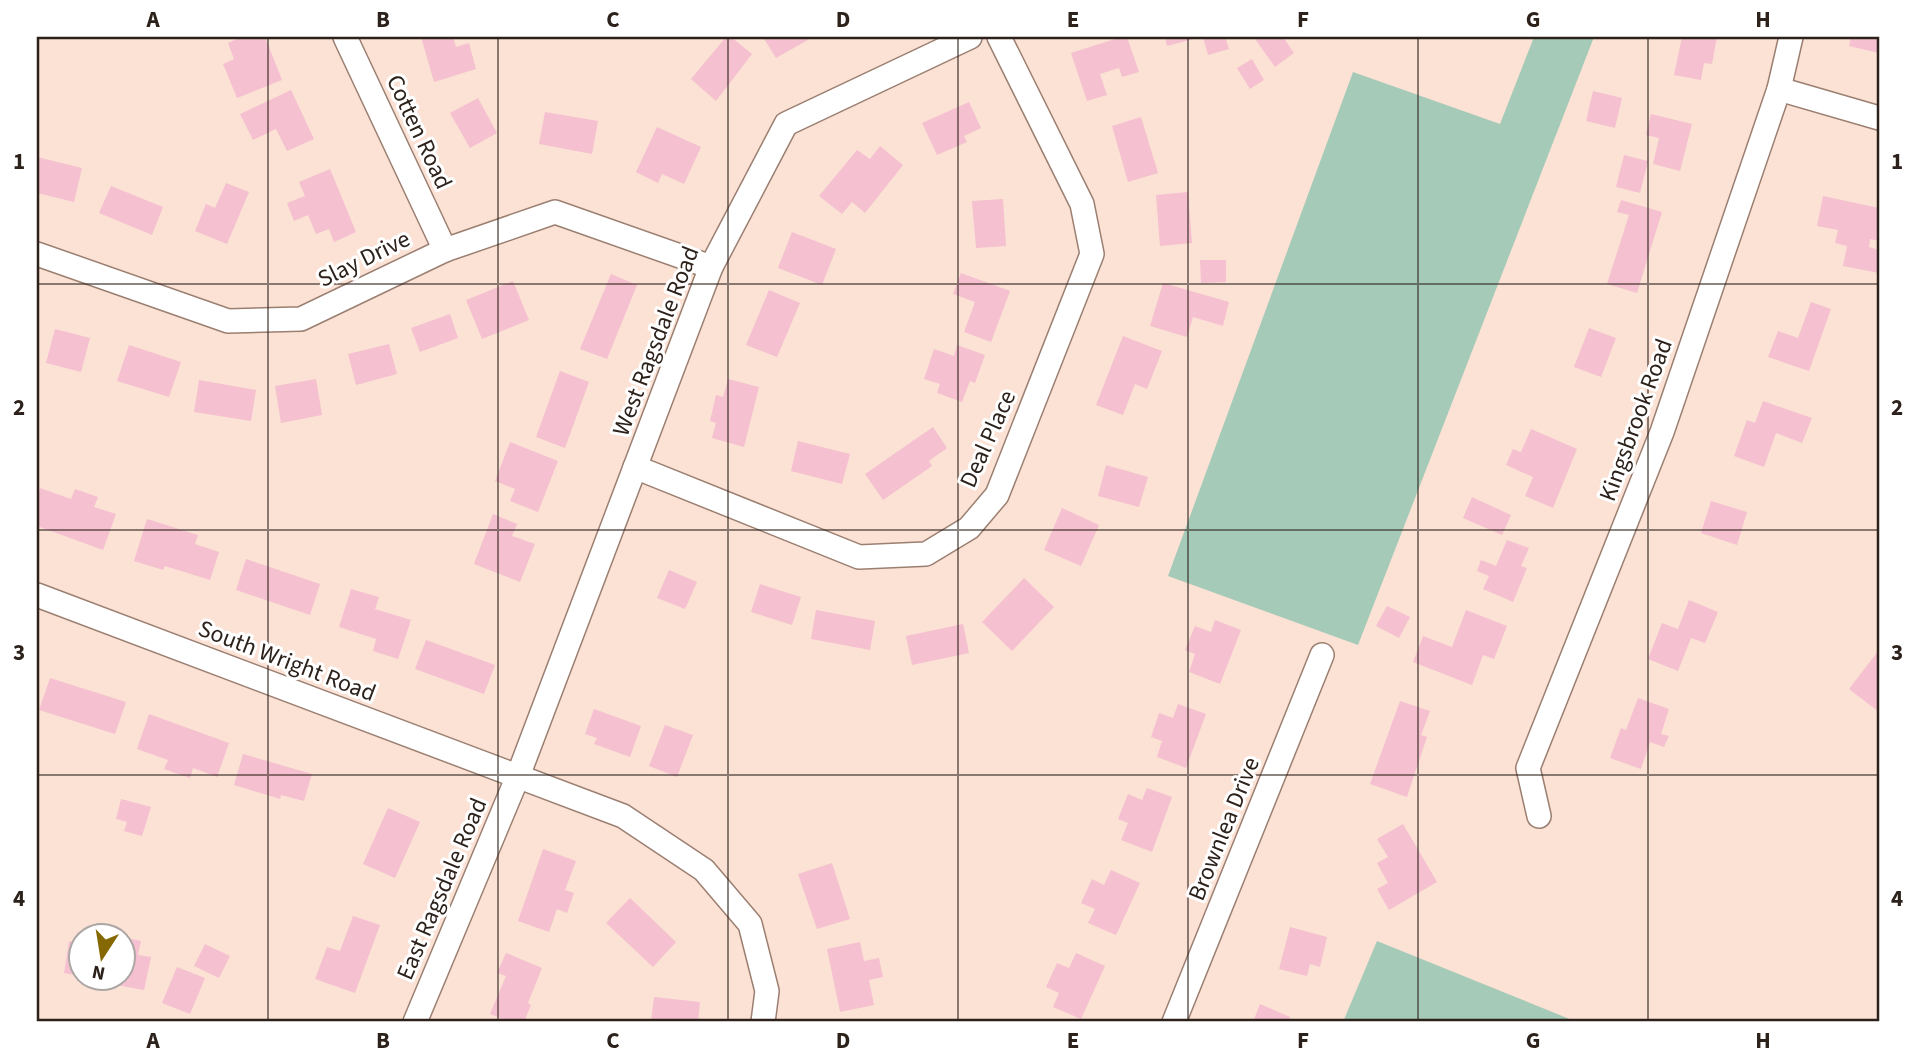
<svg xmlns="http://www.w3.org/2000/svg" width="1916" height="1059" font-family="'Source Sans 3',sans-serif">
<style>
.green{fill:#a6cab8}
.building{fill:#f5c0cf}
.lines{fill:none;stroke-linecap:round;stroke-linejoin:round}
.street-casing{stroke:#9b7f71;stroke-width:26}
.street{stroke:#fff;stroke-width:23}
.grid{fill:none;stroke:#2c211b;stroke-width:2;stroke-opacity:0.55}
.labels{text-anchor:middle;dominant-baseline:central;stroke-width:6;stroke-linejoin:round;paint-order:stroke}
.street-label{font-size:24px;fill:#2c211b;stroke:#fff}
.neatline{fill:none;stroke:#2c211b;stroke-width:2.5}
.grid-label{font-size:23px;text-anchor:middle;font-weight:bold;fill:#2c211b}
</style>
<rect width="100%" height="100%" fill="#fbe2d5"/>
<g class="green">
<path d="M1534,37H1594L1358,645L1168,576L1353,72L1500,124Z"/>
<path d="M1377,941L1577,1022H1343Z"/>
</g>
<g class="building">
<path d="M242,37H265L282,80L237,98L223,64L234,59L228,43Z"/>
<path d="M421,37H453L456,47L469,43L476,69L434,82Z"/>
<path d="M726,37H731L752,54L716,101L691,79Z"/>
<path d="M763,37H813L776,58Z"/>
<path d="M1121,37H1127L1139,72L1122,77L1119,68L1100,74L1107,95L1087,101L1071,53Z"/>
<path d="M1165,37H1197V38L1167,46Z"/>
<path d="M1203,37H1225L1229,49L1208,55Z"/>
<path d="M1259,37H1283L1294,53L1275,67L1255,39Z"/>
<path d="M1682,37H1717L1712,64L1704,63L1701,80L1674,75Z"/>
<path d="M1851,37H1879V53L1849,46Z"/>
<path d="M1252,59L1264,80L1250,89L1237,68Z"/>
<path d="M291,90L314,139L287,151L276,129L253,140L240,114Z"/>
<path d="M1593,91L1622,98L1615,128L1586,121Z"/>
<path d="M478,98L497,133L470,148L450,113Z"/>
<path d="M969,102L981,128L964,136L967,142L937,155L922,123Z"/>
<path d="M545,112L598,121L592,154L539,144Z"/>
<path d="M1651,114L1692,124L1680,171L1653,164L1659,138L1646,135Z"/>
<path d="M1141,117L1158,173L1128,182L1112,126Z"/>
<path d="M657,127L701,147L684,184L662,174L658,183L636,172Z"/>
<path d="M880,146L903,165L865,213L852,202L842,214L819,196L857,150L870,159Z"/>
<path d="M1624,155L1648,161L1640,193L1616,187Z"/>
<path d="M37,157L82,168L74,202L37,193Z"/>
<path d="M330,169L356,232L334,242L329,229L316,234L308,215L294,221L287,203L305,196L299,182Z"/>
<path d="M226,183L249,192L227,244L195,231L206,204L215,208Z"/>
<path d="M111,186L163,207L152,235L99,213Z"/>
<path d="M1188,192L1192,243L1160,246L1156,195Z"/>
<path d="M1823,196L1879,208V241L1870,239L1869,247L1879,250V273L1843,266L1847,246L1835,243L1838,230L1817,226Z"/>
<path d="M1003,199L1006,246L976,248L972,201Z"/>
<path d="M1621,200L1662,212L1637,293L1607,284L1629,215L1617,212Z"/>
<path d="M792,232L836,249L822,285L778,268Z"/>
<path d="M1200,260H1226V282L1201,283Z"/>
<path d="M961,273L1010,291L991,342L964,332L975,302L953,294Z"/>
<path d="M611,274L637,285L607,359L580,349Z"/>
<path d="M513,281L529,320L482,339L466,300Z"/>
<path d="M1163,283L1229,302L1223,326L1193,317L1187,337L1150,326Z"/>
<path d="M769,290L800,303L777,357L746,345Z"/>
<path d="M1811,302L1831,309L1809,371L1768,357L1778,331L1798,338Z"/>
<path d="M450,314L458,338L420,352L411,328Z"/>
<path d="M1589,328L1616,338L1601,377L1574,367Z"/>
<path d="M55,329L90,338L81,372L46,363Z"/>
<path d="M1123,336L1162,351L1147,389L1135,384L1123,415L1096,405Z"/>
<path d="M389,344L397,374L356,385L348,354Z"/>
<path d="M129,345L181,362L169,397L117,381Z"/>
<path d="M957,345L985,355L975,383L970,381L962,402L937,393L940,384L924,379L934,349L954,356Z"/>
<path d="M560,371L589,382L565,448L536,437Z"/>
<path d="M316,379L322,415L281,423L275,386Z"/>
<path d="M728,379L759,387L744,447L712,438L716,423L710,421L716,395L723,397Z"/>
<path d="M199,380L256,390L251,421L194,412Z"/>
<path d="M1763,401L1812,418L1802,443L1776,433L1764,467L1734,456L1747,420L1755,423Z"/>
<path d="M933,427L947,448L929,461L932,466L883,500L865,474Z"/>
<path d="M1531,429L1577,449L1553,508L1525,496L1533,477L1506,465L1513,449L1521,452Z"/>
<path d="M798,441L850,454L842,484L791,471Z"/>
<path d="M510,442L558,461L538,512L510,501L515,489L495,481Z"/>
<path d="M1106,465L1148,477L1139,507L1098,496Z"/>
<path d="M40,488L71,499L75,489L98,497L94,507L116,514L103,550L37,526V499Z"/>
<path d="M1472,497L1511,515L1502,535L1463,518Z"/>
<path d="M1711,501L1747,512L1737,545L1701,533Z"/>
<path d="M1062,508L1099,525L1081,566L1044,550Z"/>
<path d="M493,514L517,524L512,536L535,544L520,582L474,564Z"/>
<path d="M147,519L198,535L195,544L219,552L210,580L165,566L163,570L134,561Z"/>
<path d="M1507,540L1529,548L1521,566L1527,568L1513,602L1483,589L1489,576L1477,571L1481,560L1496,566Z"/>
<path d="M246,559L320,584L310,615L236,590Z"/>
<path d="M669,570L697,582L685,609L657,598Z"/>
<path d="M1024,578L1054,607L1012,651L982,622Z"/>
<path d="M760,584L801,597L792,625L751,612Z"/>
<path d="M351,589L379,597L375,609L411,620L398,659L373,651L376,639L339,627Z"/>
<path d="M1689,600L1718,612L1705,643L1691,638L1678,671L1648,659L1662,623L1678,629Z"/>
<path d="M1387,606L1410,617L1399,638L1376,626Z"/>
<path d="M816,610L875,621L870,650L811,639Z"/>
<path d="M1466,610L1507,626L1494,659L1483,655L1472,685L1413,662L1423,636L1452,647Z"/>
<path d="M1215,620L1241,630L1220,684L1189,672L1195,654L1185,650L1195,626L1211,632Z"/>
<path d="M963,624L969,653L912,665L906,636Z"/>
<path d="M426,640L495,665L484,694L415,669Z"/>
<path d="M1879,650V712L1849,689Z"/>
<path d="M50,678L126,702L115,734L39,710Z"/>
<path d="M1638,698L1669,709L1661,734L1669,736L1664,747L1650,742L1641,769L1610,758L1621,728L1626,730Z"/>
<path d="M1400,701L1430,711L1421,735L1427,737L1407,797L1370,784Z"/>
<path d="M1178,704L1206,714L1186,768L1157,757L1162,741L1151,737L1159,713L1173,718Z"/>
<path d="M594,709L641,726L630,757L594,744L597,738L585,734Z"/>
<path d="M149,714L229,743L217,777L193,768L190,778L164,769L168,760L137,749Z"/>
<path d="M665,725L693,735L677,777L649,766Z"/>
<path d="M243,754L312,774L304,801L281,795L280,799L234,785Z"/>
<path d="M1147,788L1172,797L1152,852L1121,840L1128,823L1118,819L1128,794L1142,800Z"/>
<path d="M121,799L151,807L142,836L124,831L127,822L116,819Z"/>
<path d="M388,808L420,822L395,878L363,864Z"/>
<path d="M1403,824L1437,882L1389,910L1377,889L1388,883L1377,863L1388,857L1377,839Z"/>
<path d="M543,849L576,861L565,890L574,893L567,913L557,909L549,932L518,921Z"/>
<path d="M832,863L850,919L817,929L798,874Z"/>
<path d="M1111,870L1140,883L1116,935L1088,923L1095,909L1081,903L1092,879L1104,885Z"/>
<path d="M630,898L676,942L653,967L606,923Z"/>
<path d="M353,916L380,925L355,993L315,979L327,947L340,951Z"/>
<path d="M1290,927L1327,937L1320,967L1310,964L1307,976L1279,969Z"/>
<path d="M122,937L141,941L138,955L151,957L144,990L89,980L122,978Z"/>
<path d="M69,941L80,943V976L64,973Z"/>
<path d="M860,942L864,961L879,958L883,977L869,980L874,1005L840,1012L827,949Z"/>
<path d="M205,944L230,956L219,978L194,966Z"/>
<path d="M506,953L542,968L528,1003L531,1005L524,1022H509L490,1014L506,976L497,973Z"/>
<path d="M1076,953L1105,966L1081,1019L1053,1007L1059,993L1046,987L1057,963L1069,968Z"/>
<path d="M177,967L205,978L190,1014L162,1003Z"/>
<path d="M654,997L700,1002L698,1022H651Z"/>
<path d="M1260,1004L1290,1017L1288,1022H1253Z"/>
</g>
<g class="lines">
<defs>
<g id="street">
<path d="M345,37L445,250"/>
<path d="M1779,89L1879,118"/>
<path d="M37,254L228,321L301,319L445,250L555,212L711,267"/>
<path d="M635,467L859,557L926,554L969,528L997,495L1092,254L1082,204L999,37"/>
<path d="M37,595L623,816L704,870L750,924L767,991L763,1022"/>
<path d="M1539,816L1528,768L1662,432L1779,89L1791,37"/>
<path d="M415,1022L518,776L711,267L786,124L970,37"/>
<path d="M1174,1022L1322,655"/>
</g>
</defs>
<use href="#street" class="street-casing"/>
<use href="#street" class="street"/>
</g>
<path class="grid" d="M268,37V1022M498,37V1022M728,37V1022M958,37V1022M1188,37V1022M1418,37V1022M1648,37V1022M37,284H1879M37,530H1879M37,775H1879"/>
<g class="labels">
<g class="street-label">
<text transform="translate(419 132) rotate(65)">Cotten Road</text>
<text transform="translate(364 259) rotate(-26)">Slay Drive</text>
<text transform="translate(656 341) rotate(-69)">West Ragsdale Road</text>
<text transform="translate(1636 420) rotate(-70)">Kingsbrook Road</text>
<text transform="translate(988 439) rotate(-66)">Deal Place</text>
<text transform="translate(287 661) rotate(21)">South Wright Road</text>
<text transform="translate(1224 829) rotate(-68)">Brownlea Drive</text>
<text transform="translate(442 889) rotate(-67)">East Ragsdale Road</text>
</g>
</g>
<rect width="1916" height="1059" fill="none" stroke="#ffffff" stroke-width="77"/>
<g transform="translate(102 957) rotate(192)"><circle r="33" fill="#ffffff" stroke="#aba6a4" stroke-width="2"/>
<path d="M0-5L12 26L0 18L-12 26Z" fill="#856802"/>
<text y="-10" font-size="19" font-weight="bold" text-anchor="middle" fill="#2c211b">N</text>
</g>
<rect x="38" y="38" width="1840" height="982" class="neatline"/>
<g class="grid-label">
<text x="153" y="27">A</text>
<text x="383" y="27">B</text>
<text x="613" y="27">C</text>
<text x="843" y="27">D</text>
<text x="1073" y="27">E</text>
<text x="1303" y="27">F</text>
<text x="1533" y="27">G</text>
<text x="1763" y="27">H</text>
<text x="19" y="169">1</text>
<text x="1897" y="169">1</text>
<text x="19" y="415">2</text>
<text x="1897" y="415">2</text>
<text x="19" y="660">3</text>
<text x="1897" y="660">3</text>
<text x="19" y="906">4</text>
<text x="1897" y="906">4</text>
<text x="153" y="1048">A</text>
<text x="383" y="1048">B</text>
<text x="613" y="1048">C</text>
<text x="843" y="1048">D</text>
<text x="1073" y="1048">E</text>
<text x="1303" y="1048">F</text>
<text x="1533" y="1048">G</text>
<text x="1763" y="1048">H</text>
</g>
</svg>
